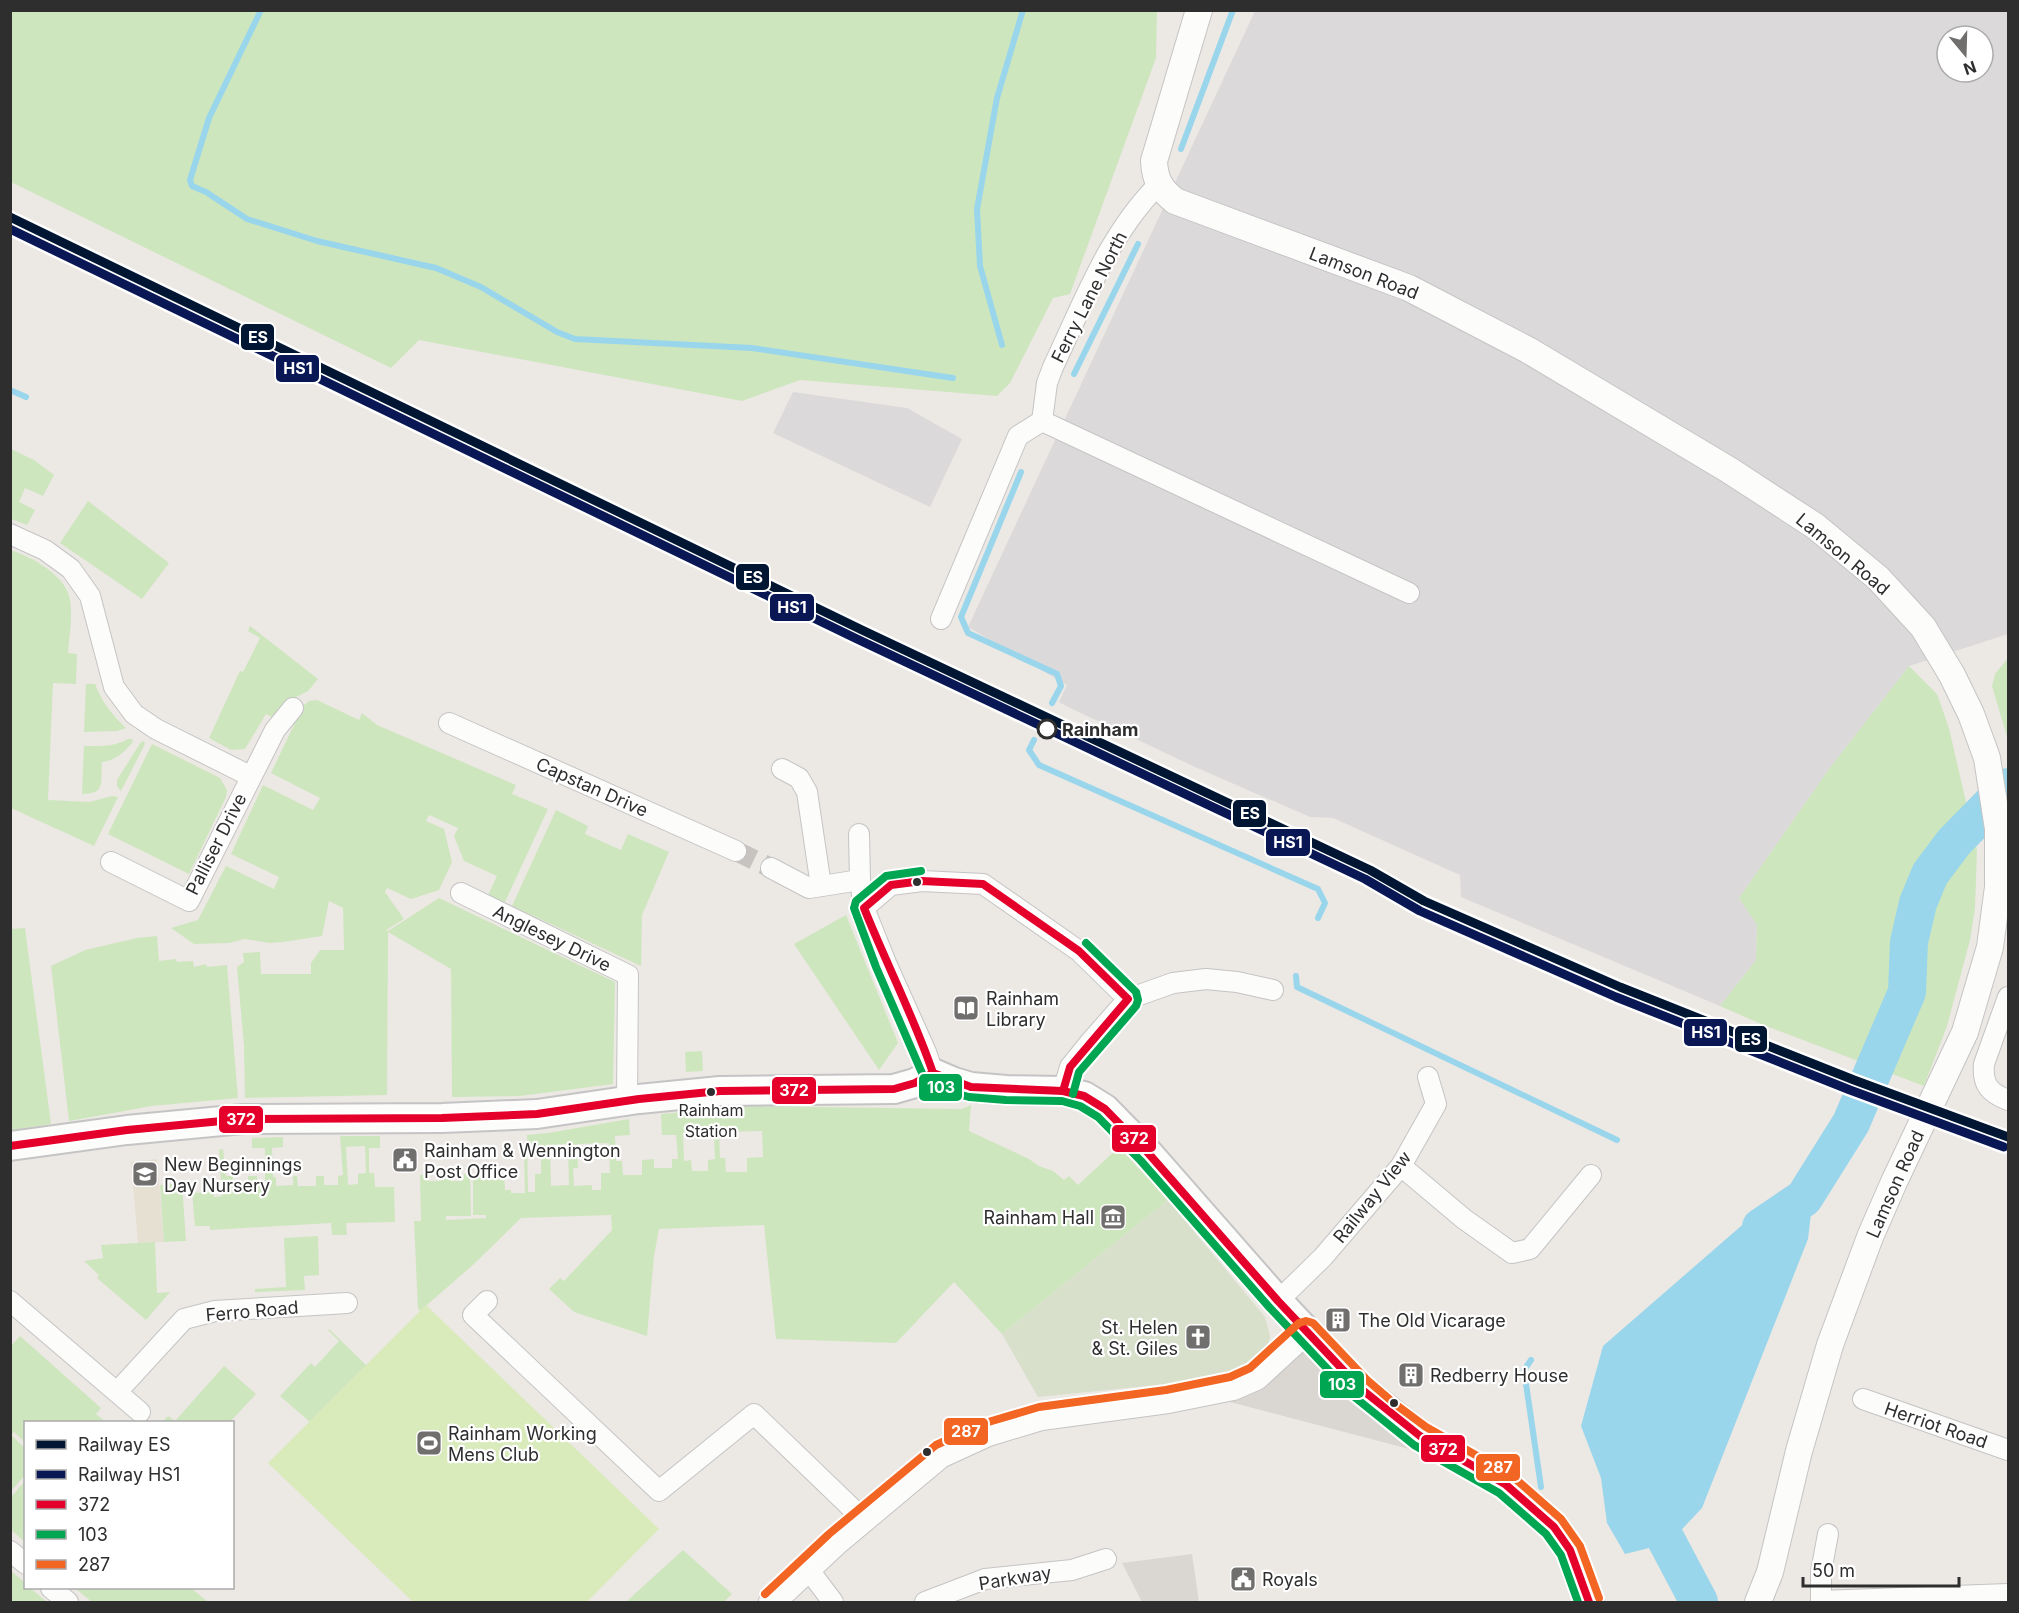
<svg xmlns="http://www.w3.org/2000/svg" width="2019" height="1613" font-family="Inter,sans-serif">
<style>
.industrial{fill:#dcd9db;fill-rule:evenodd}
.education{fill:#e6e0d3}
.green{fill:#cee6be;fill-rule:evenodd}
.cemetery{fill:#d8e0cc}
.pitch{fill:#d9eabb}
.plaza{fill:#dad6d2}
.water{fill:#99d6ec}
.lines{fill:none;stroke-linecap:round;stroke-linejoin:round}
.stream{stroke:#99d6ec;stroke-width:6}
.river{stroke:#99d6ec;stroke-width:38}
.minor-tunnel{stroke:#c6c3c0;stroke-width:20;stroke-dasharray:20 10;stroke-linecap:butt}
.minor-casing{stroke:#c5c4c5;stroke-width:22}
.tertiary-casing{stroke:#c5c4c5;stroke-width:28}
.secondary-casing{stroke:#c5c4c5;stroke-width:32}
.minor{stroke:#fcfcfb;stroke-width:20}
.tertiary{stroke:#fcfcfb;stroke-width:26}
.secondary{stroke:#fcfcfb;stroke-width:28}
.bus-1-casing{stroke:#fff;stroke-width:12}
.bus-2-casing{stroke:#fff;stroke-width:12}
.bus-3-casing{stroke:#fff;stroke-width:12}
.bus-1{stroke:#e4002b;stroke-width:8}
.bus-2{stroke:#00a651;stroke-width:8}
.bus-3{stroke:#f26522;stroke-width:8}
.rail-1-casing{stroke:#fff;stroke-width:14}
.rail-2-casing{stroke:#fff;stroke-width:14}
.rail-1{stroke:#011633;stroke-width:9}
.rail-2{stroke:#091855;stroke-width:9}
.stop-dot{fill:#fff;stroke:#2e2e2e;stroke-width:3}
.bus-dot{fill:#2e2e2e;stroke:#fff;stroke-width:2}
.labels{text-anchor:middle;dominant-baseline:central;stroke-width:4.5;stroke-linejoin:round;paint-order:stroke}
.bus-label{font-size:16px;fill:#2e2e2e;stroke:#fff}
.street-label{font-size:18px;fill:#2e2e2e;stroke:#fff}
.stop-label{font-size:18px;font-weight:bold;fill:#2e2e2e;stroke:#fff;text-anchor:start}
.poi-label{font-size:18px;fill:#2e2e2e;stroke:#fff;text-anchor:start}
.line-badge{stroke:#fff;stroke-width:2}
.badge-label{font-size:16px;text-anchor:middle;font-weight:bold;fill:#fff}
</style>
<rect width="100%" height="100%" fill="#ece8e4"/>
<g class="industrial">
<path d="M1255,11H2008V634L1909,666L1829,769L1739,898L1757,925L1756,960L1720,1006L1461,897L1460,875L1333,818L1310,817L1195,767L1066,706L1059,702L1067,685L968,627ZM1947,36H1983V72H1947Z"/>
<path d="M793,392L907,408L962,439L930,507L773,433Z"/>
</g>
<path class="education" d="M157,1159L164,1242L138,1243L131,1162Z"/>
<g class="green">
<path d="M1157,10L1156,58L1070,294L1053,298L1010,383L997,396L800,380L742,401L419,340L391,368L11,182V11Z"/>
<path d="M11,449L34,460L54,475L43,496L25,488L19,502L35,510L27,525L11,519Z"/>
<path d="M88,501L169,563L142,599L60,543Z"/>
<path d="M11,550C32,557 67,576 70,600C73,617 69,637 68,653L77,654L76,684L53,683L48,800L89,802L112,796L118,797L94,846L11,808Z"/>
<path d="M250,626L318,679L308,691L287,702L275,719L266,714L245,749L231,750L209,738L240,671L243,672L260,638L248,631Z"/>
<path d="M2008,658V740L1992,686L1995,674Z"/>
<path d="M1909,666L1937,694L1949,728L1977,850L1975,908L1970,940L1947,1026L1924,1086L1761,1024L1720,1006L1756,960L1757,925L1739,898L1829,769Z"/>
<path d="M86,684H95C101,701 113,716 126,728L117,731L84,732Z"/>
<path d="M317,700L359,720L362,713L377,725L516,785L512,794L548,809L505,902L488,895L497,876L464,861L454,836L458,828L429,815L426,821L444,829L452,862L439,890L411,899L387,888L385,892L404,919L386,930L388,931L439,898L615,982L613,1084L520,1096L452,1097L451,969L388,932L387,1095L245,1098L244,1046L237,967L244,962L243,953L260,952L261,974H311V963L320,950H344L343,908L329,901L322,936L283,942L270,943L244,939L229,943L194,944L171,928L198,920L226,866L274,889L279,877L231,854L263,785L313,810L320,798L271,773L303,706L309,701Z"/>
<path d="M128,739H132L133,742C124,752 115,761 102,762C100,781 107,794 82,794L84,746C100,746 114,747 128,739Z"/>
<path d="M144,741L145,744L121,791L117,786V780L141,742Z"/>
<path d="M152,744L220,778L227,790L226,797L189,874L108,834Z"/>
<path d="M556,810L588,826L585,834L621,850L628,834L669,852L642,915L641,966L512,906Z"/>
<path d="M846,915L898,1043L879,1070L794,944Z"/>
<path d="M25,928L51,1124L11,1130V929Z"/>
<path d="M157,936L159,961L176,959L177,962L193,961L194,967L206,964L207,967L227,965L238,1098L152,1106L69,1121L51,966L85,950L137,938Z"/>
<path d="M702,1051L703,1071L686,1072L685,1052Z"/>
<path d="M971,1105L969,1131L1029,1159L1039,1166L1053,1171L1064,1180L1069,1176L1078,1185L1119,1147L1168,1200L1002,1334L954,1282L896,1343L776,1339L764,1225L659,1229L654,1256L647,1336L574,1312L549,1289L560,1278L564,1281L612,1230L611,1215L521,1218L474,1264L420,1311L418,1309L414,1221H421L420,1175H428V1181H439V1175L451,1174V1181H463L464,1174H470L471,1216H446V1220L486,1218V1215H473V1174H504L505,1190H511V1193H525L524,1147H527L528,1192H535V1174H541V1146H527V1135L548,1133L629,1119L630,1135L615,1136L616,1161H622L623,1175H642V1160L654,1159V1168H672V1159H678L676,1135H662L661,1114L750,1106L962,1109ZM762,1131L763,1157L747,1158V1172H726L725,1158H720L719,1132ZM683,1133H714L715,1159L708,1160V1171H692L691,1160L684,1161ZM609,1143L610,1173H601V1190H592V1185L574,1186L573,1168H578L577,1144ZM568,1144L569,1185L551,1186L550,1145Z"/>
<path d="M340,1136H380V1148H369V1173H374L375,1187H394L395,1222L346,1223L347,1235H332L331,1223L210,1230V1226H195L192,1193L214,1192V1197L222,1196L219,1150L223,1149L226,1176H233V1184H248V1176H257V1184H265V1148H252V1138L283,1137V1147L272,1148L273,1177H276V1186L293,1185V1176H297L298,1186H316V1176H324V1185H338V1176L343,1175ZM365,1146L366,1173L358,1174V1184L348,1185L346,1147Z"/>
<path d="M182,1183L186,1241L164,1242L160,1185Z"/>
<path d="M318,1236L319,1275L304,1276L305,1290L255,1292V1289L286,1287L284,1238Z"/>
<path d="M155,1242L157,1293L170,1292L146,1320L97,1278L99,1275L84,1261L103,1258L101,1245Z"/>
<path d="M329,1329L367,1366L310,1422L280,1396L311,1363L315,1367L339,1341L328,1330Z"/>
<path d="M20,1336L101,1408L96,1414L106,1422H26L25,1442L14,1432L11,1435L25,1448L26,1474L11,1491V1346Z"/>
<path d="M224,1366L256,1394L230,1422H162L168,1416L175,1421Z"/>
<path d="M25,1481V1542L10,1529L11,1497Z"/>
<path d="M683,1550L732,1594L724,1602H626Z"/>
<path d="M10,1570L25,1583L26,1588H30L47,1602H11Z"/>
<path d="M75,1588H191L208,1602H92Z"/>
</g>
<path class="cemetery" d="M1168,1200L1265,1317L1270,1336L1266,1355L1237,1377L1038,1397L1002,1334Z"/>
<path class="pitch" d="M426,1305L659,1529L587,1602H413L268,1463Z"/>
<g class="plaza">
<path d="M1300,1351L1307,1353L1355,1402L1413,1450L1230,1402L1255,1387Z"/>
<path d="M1192,1554L1199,1602H1142L1122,1563Z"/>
</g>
<path class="water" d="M1813,1197L1808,1239L1702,1508L1669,1543L1625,1554L1607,1523L1601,1478L1581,1426L1603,1346L1771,1200Z"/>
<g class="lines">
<g class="stream">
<path d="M261,10L209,118L190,180L192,186L206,192L247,219L317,241L436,268L481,287L557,332L575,339L752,348L953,378"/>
<path d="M1181,149L1233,10"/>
<path d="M1002,345L980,266L977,209L997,98L1023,10"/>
<path d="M1074,374L1138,244"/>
<path d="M10,390L26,397"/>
<path d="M1021,472L961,617L968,633L1057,674L1061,686L1052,703"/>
<path d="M1034,740L1029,750L1039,765L1318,889L1325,903L1318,918"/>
<path d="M1296,976L1297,987L1617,1140"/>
<path d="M1531,1360L1524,1370L1541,1487"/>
</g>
<g class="river">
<path d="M1761,1227L1804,1198L1851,1123L1907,992L1909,942L1918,903L1930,874L1954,842L2008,787"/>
<path d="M1663,1493L1662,1532L1699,1602"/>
</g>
<path class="minor-tunnel" d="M736,851L771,868"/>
<defs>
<g id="minor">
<path d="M1158,185C1108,235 1083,304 1053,367L1047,383L1042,421L1409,593"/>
<path d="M10,534L45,550L71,569L90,596L114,687L134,714L156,729L250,776"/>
<path d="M941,619L1018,436L1042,421"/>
<path d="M449,723L736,851"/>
<path d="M782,769L799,778L807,792L821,886"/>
<path d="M859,834L860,880L864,908L886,963L926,1052L933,1073"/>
<path d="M111,862L189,901L275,730L293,708"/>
<path d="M771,868L809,888L860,880"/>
<path d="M461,893L628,975L627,1101"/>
<path d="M864,908L891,885L922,881L983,884L1079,951L1128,999"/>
<path d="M2008,997L1984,1064C1982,1084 1989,1093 2008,1100"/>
<path d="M1063,1091L1070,1067L1091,1041L1128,999L1173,983L1206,979L1237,982L1273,990"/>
<path d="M1401,1166L1464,1219L1512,1253L1530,1249L1591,1175"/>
<path d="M10,1301L140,1412"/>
<path d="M487,1301L473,1315L659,1491L754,1414L863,1519"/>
<path d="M1278,1301L1323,1257L1401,1166L1436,1104L1428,1077"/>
<path d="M117,1392L184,1319L215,1311L347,1303"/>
<path d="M1863,1399L2008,1450"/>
<path d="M10,1551L26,1564"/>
<path d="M808,1569L833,1602"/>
<path d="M51,1588L68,1602"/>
<path d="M1821,1601V1572L1828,1534"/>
<path d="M925,1602L985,1579L1072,1570L1106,1559"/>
<path d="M1821,1602V1601L2008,1594"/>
</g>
<g id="tertiary">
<path d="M1199,10L1154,161C1155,180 1160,189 1175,201L1409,288L1528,350L1729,470L1815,526L1878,578L1923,627L1952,675L1971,714L1987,758L1998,829V887L1990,947L1965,1032L1894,1182L1870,1237L1830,1345L1799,1451L1770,1572L1758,1602"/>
<path d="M772,1602L836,1542L940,1455L988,1433L1041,1417L1168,1400L1233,1387L1256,1377L1306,1331"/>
</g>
<path id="secondary" d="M10,1146L127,1130L243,1119L442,1118L537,1114L639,1099L720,1091L894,1089L915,1083L933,1073L954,1082L971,1087L1006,1090L1063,1091L1084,1096L1105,1109L1149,1154L1278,1301L1360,1388L1420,1436L1505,1484L1554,1527L1570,1550L1589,1602"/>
</defs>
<use href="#minor" class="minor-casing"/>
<use href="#tertiary" class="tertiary-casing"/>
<use href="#secondary" class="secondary-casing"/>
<use href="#minor" class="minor"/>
<use href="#tertiary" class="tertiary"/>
<use href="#secondary" class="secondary"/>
<defs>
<g id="bus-1">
<path d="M933,1073L971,1087L1063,1091L1084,1096L1105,1109L1149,1154L1278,1301L1360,1388L1420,1436L1505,1484L1554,1527L1570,1550L1589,1602"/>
<path d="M933,1073C914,1017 886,963 864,908L891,885L922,881L983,884L1079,951L1128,999L1070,1067L1063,1091"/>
<path d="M10,1146L127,1130L243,1119L442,1118L537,1114L639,1099L720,1091L894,1089L915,1083L933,1073"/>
</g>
<g id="bus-2">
<path d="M921,871L886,876L856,901L854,908L876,967L925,1080L950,1092L969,1097L1006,1100L1062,1101L1080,1106L1098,1117L1141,1161L1270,1308L1352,1395L1414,1445L1499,1493L1546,1534L1561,1555L1578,1602"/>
<path d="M1073,1094L1079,1072L1136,1006L1138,1000L1136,992L1086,943"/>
</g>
<path id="bus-3" d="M765,1594L829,1534L936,1445L985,1423L1039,1407L1166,1390L1230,1377L1250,1368L1299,1323L1306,1321L1313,1323L1367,1380L1395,1404L1426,1427L1511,1475L1561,1519L1580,1546L1599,1598"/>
</defs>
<use href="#bus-1" class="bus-1-casing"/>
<use href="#bus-2" class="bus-2-casing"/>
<use href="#bus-3" class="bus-3-casing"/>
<use href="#bus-1" class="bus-1"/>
<use href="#bus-2" class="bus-2"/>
<use href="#bus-3" class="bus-3"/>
<defs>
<path id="rail-1" d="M10,217L862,630L1370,870L1424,901L1620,987L1854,1080L2008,1137"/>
<path id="rail-2" d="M10,229L857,639L1365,879L1420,911L1616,997L1850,1090L2004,1147"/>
</defs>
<use href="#rail-1" class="rail-1-casing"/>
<use href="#rail-2" class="rail-2-casing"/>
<use href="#rail-1" class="rail-1"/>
<use href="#rail-2" class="rail-2"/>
</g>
<defs>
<symbol id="library-square" viewBox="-11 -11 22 22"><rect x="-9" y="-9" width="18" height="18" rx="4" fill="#706f6e" stroke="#fff"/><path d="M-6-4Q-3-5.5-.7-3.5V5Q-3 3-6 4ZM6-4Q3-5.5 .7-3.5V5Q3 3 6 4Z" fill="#fff"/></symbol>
<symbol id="civic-square" viewBox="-11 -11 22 22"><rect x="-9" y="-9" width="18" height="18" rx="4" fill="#706f6e" stroke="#fff"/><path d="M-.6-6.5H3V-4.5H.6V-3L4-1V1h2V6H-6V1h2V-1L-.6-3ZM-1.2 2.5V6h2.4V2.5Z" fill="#fff"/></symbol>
<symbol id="school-square" viewBox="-11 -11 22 22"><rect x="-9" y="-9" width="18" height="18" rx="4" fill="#706f6e" stroke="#fff"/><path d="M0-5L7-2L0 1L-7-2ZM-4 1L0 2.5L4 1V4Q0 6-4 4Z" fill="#fff"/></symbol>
<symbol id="museum-square" viewBox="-11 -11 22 22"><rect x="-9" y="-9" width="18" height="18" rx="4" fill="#706f6e" stroke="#fff"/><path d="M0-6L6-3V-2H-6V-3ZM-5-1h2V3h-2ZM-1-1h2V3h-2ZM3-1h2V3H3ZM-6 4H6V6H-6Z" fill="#fff"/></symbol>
<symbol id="building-square" viewBox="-11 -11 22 22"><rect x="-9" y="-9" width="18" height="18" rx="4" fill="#706f6e" stroke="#fff"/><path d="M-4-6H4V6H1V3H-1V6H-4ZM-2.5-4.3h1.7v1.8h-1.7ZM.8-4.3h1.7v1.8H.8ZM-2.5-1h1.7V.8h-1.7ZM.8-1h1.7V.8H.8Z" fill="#fff"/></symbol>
<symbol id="church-square" viewBox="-11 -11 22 22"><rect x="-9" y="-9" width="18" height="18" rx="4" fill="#706f6e" stroke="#fff"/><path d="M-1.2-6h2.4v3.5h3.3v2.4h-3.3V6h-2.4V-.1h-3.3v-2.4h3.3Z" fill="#fff"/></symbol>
<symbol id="stadium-square" viewBox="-11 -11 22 22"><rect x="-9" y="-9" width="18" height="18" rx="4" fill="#706f6e" stroke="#fff"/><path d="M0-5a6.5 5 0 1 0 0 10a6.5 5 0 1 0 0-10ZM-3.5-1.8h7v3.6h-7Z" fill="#fff"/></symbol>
</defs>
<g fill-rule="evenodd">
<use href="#library-square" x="951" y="993" width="30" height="30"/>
<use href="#civic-square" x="390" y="1145" width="30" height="30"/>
<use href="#school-square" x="130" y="1159" width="30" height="30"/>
<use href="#museum-square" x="1098" y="1202" width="30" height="30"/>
<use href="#building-square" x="1323" y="1305" width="30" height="30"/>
<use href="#church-square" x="1183" y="1322" width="30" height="30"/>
<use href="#building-square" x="1396" y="1360" width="30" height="30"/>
<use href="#stadium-square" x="414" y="1428" width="30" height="30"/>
<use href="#civic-square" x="1228" y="1564" width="30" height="30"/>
</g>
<circle class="stop-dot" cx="1047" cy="729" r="9"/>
<g class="bus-dot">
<circle cx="917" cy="882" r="5"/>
<circle cx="711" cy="1092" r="5"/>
<circle cx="1394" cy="1403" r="5"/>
<circle cx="927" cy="1452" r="5"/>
</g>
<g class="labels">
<g class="bus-label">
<text x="711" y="1110">Rainham<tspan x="711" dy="21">Station</tspan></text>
</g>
<g class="street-label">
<text transform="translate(1364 273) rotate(21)">Lamson Road</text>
<text transform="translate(1089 297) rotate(-63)">Ferry Lane North</text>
<text transform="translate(1843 554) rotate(40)">Lamson Road</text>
<text transform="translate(592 787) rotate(24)">Capstan Drive</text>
<text transform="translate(216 844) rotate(-63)">Palliser Drive</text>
<text transform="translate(552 938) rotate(26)">Anglesey Drive</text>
<text transform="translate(1895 1184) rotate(-66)">Lamson Road</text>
<text transform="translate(1372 1197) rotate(-51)">Railway View</text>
<text transform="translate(252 1311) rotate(-5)">Ferro Road</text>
<text transform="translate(1936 1425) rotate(19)">Herriot Road</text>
<text transform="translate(1015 1578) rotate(-9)">Parkway</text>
</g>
<g class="stop-label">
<text x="1062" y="729">Rainham</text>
</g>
<g class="poi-label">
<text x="986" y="998">Rainham<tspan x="986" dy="21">Library</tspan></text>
<text x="424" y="1150">Rainham &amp; Wennington<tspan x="424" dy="21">Post Office</tspan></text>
<text x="164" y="1164">New Beginnings<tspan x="164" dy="21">Day Nursery</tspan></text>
<text x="1094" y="1217" text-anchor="end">Rainham Hall</text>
<text x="1358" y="1320">The Old Vicarage</text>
<text x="1178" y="1327" text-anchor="end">St. Helen<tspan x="1178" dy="21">&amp; St. Giles</tspan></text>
<text x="1430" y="1375">Redberry House</text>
<text x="448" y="1433">Rainham Working<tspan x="448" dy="21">Mens Club</tspan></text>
<text x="1262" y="1579">Royals</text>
</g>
</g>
<g class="line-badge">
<rect x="240" y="323" width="35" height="28" rx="6" fill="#011633"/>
<rect x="275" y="354" width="45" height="29" rx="6" fill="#091855"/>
<rect x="735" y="563" width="35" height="28" rx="6" fill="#011633"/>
<rect x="769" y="593" width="46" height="29" rx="6" fill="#091855"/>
<rect x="1232" y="799" width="35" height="29" rx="6" fill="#011633"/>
<rect x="1265" y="828" width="46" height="29" rx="6" fill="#091855"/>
<rect x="1683" y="1018" width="45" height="29" rx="6" fill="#091855"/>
<rect x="1734" y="1025" width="34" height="28" rx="6" fill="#011633"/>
<rect x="918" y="1073" width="45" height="29" rx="6" fill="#00a651"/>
<rect x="771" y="1076" width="46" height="29" rx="6" fill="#e4002b"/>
<rect x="218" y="1105" width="46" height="29" rx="6" fill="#e4002b"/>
<rect x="1111" y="1124" width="46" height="29" rx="6" fill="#e4002b"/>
<rect x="1319" y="1370" width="46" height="29" rx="6" fill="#00a651"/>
<rect x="943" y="1417" width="46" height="29" rx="6" fill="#f26522"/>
<rect x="1420" y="1434" width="46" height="29" rx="6" fill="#e4002b"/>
<rect x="1475" y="1453" width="46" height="29" rx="6" fill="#f26522"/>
</g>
<g class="badge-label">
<text x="258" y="343">ES</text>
<text x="298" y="374">HS1</text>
<text x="753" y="583">ES</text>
<text x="792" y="613">HS1</text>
<text x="1250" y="819">ES</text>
<text x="1288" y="848">HS1</text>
<text x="1706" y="1038">HS1</text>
<text x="1751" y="1045">ES</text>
<text x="941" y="1093">103</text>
<text x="794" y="1096">372</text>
<text x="241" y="1125">372</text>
<text x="1134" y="1144">372</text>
<text x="1342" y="1390">103</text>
<text x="966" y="1437">287</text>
<text x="1443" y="1455">372</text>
<text x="1498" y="1473">287</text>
</g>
<rect width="2019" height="1613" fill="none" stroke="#2e2e2e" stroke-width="24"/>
<rect x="24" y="1421" width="210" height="168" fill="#ffffff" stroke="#ababab" stroke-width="1.5"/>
<rect x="36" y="1440" width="30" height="9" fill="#011633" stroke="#ababab" stroke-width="1.5"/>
<text x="78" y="1451" font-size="18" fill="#2e2e2e">Railway ES</text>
<rect x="36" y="1470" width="30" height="9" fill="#091855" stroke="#ababab" stroke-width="1.5"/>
<text x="78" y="1481" font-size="18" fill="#2e2e2e">Railway HS1</text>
<rect x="36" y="1500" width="30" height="9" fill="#e4002b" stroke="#ababab" stroke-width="1.5"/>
<text x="78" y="1511" font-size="18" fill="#2e2e2e">372</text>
<rect x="36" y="1530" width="30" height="9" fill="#00a651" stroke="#ababab" stroke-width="1.5"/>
<text x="78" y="1541" font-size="18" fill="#2e2e2e">103</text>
<rect x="36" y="1560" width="30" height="9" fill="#f26522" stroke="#ababab" stroke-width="1.5"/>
<text x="78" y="1571" font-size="18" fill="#2e2e2e">287</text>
<g transform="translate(1965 54) rotate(161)"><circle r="28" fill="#ffffff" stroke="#ababab" stroke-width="1.5"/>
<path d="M0-4.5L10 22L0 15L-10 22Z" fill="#706f6e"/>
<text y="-9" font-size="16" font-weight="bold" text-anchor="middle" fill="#2e2e2e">N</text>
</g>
<path d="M1803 1577v9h156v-9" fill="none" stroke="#2e2e2e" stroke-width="3"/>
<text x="1812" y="1577" font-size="18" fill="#2e2e2e" stroke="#ffffff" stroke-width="4.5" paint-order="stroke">50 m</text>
</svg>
